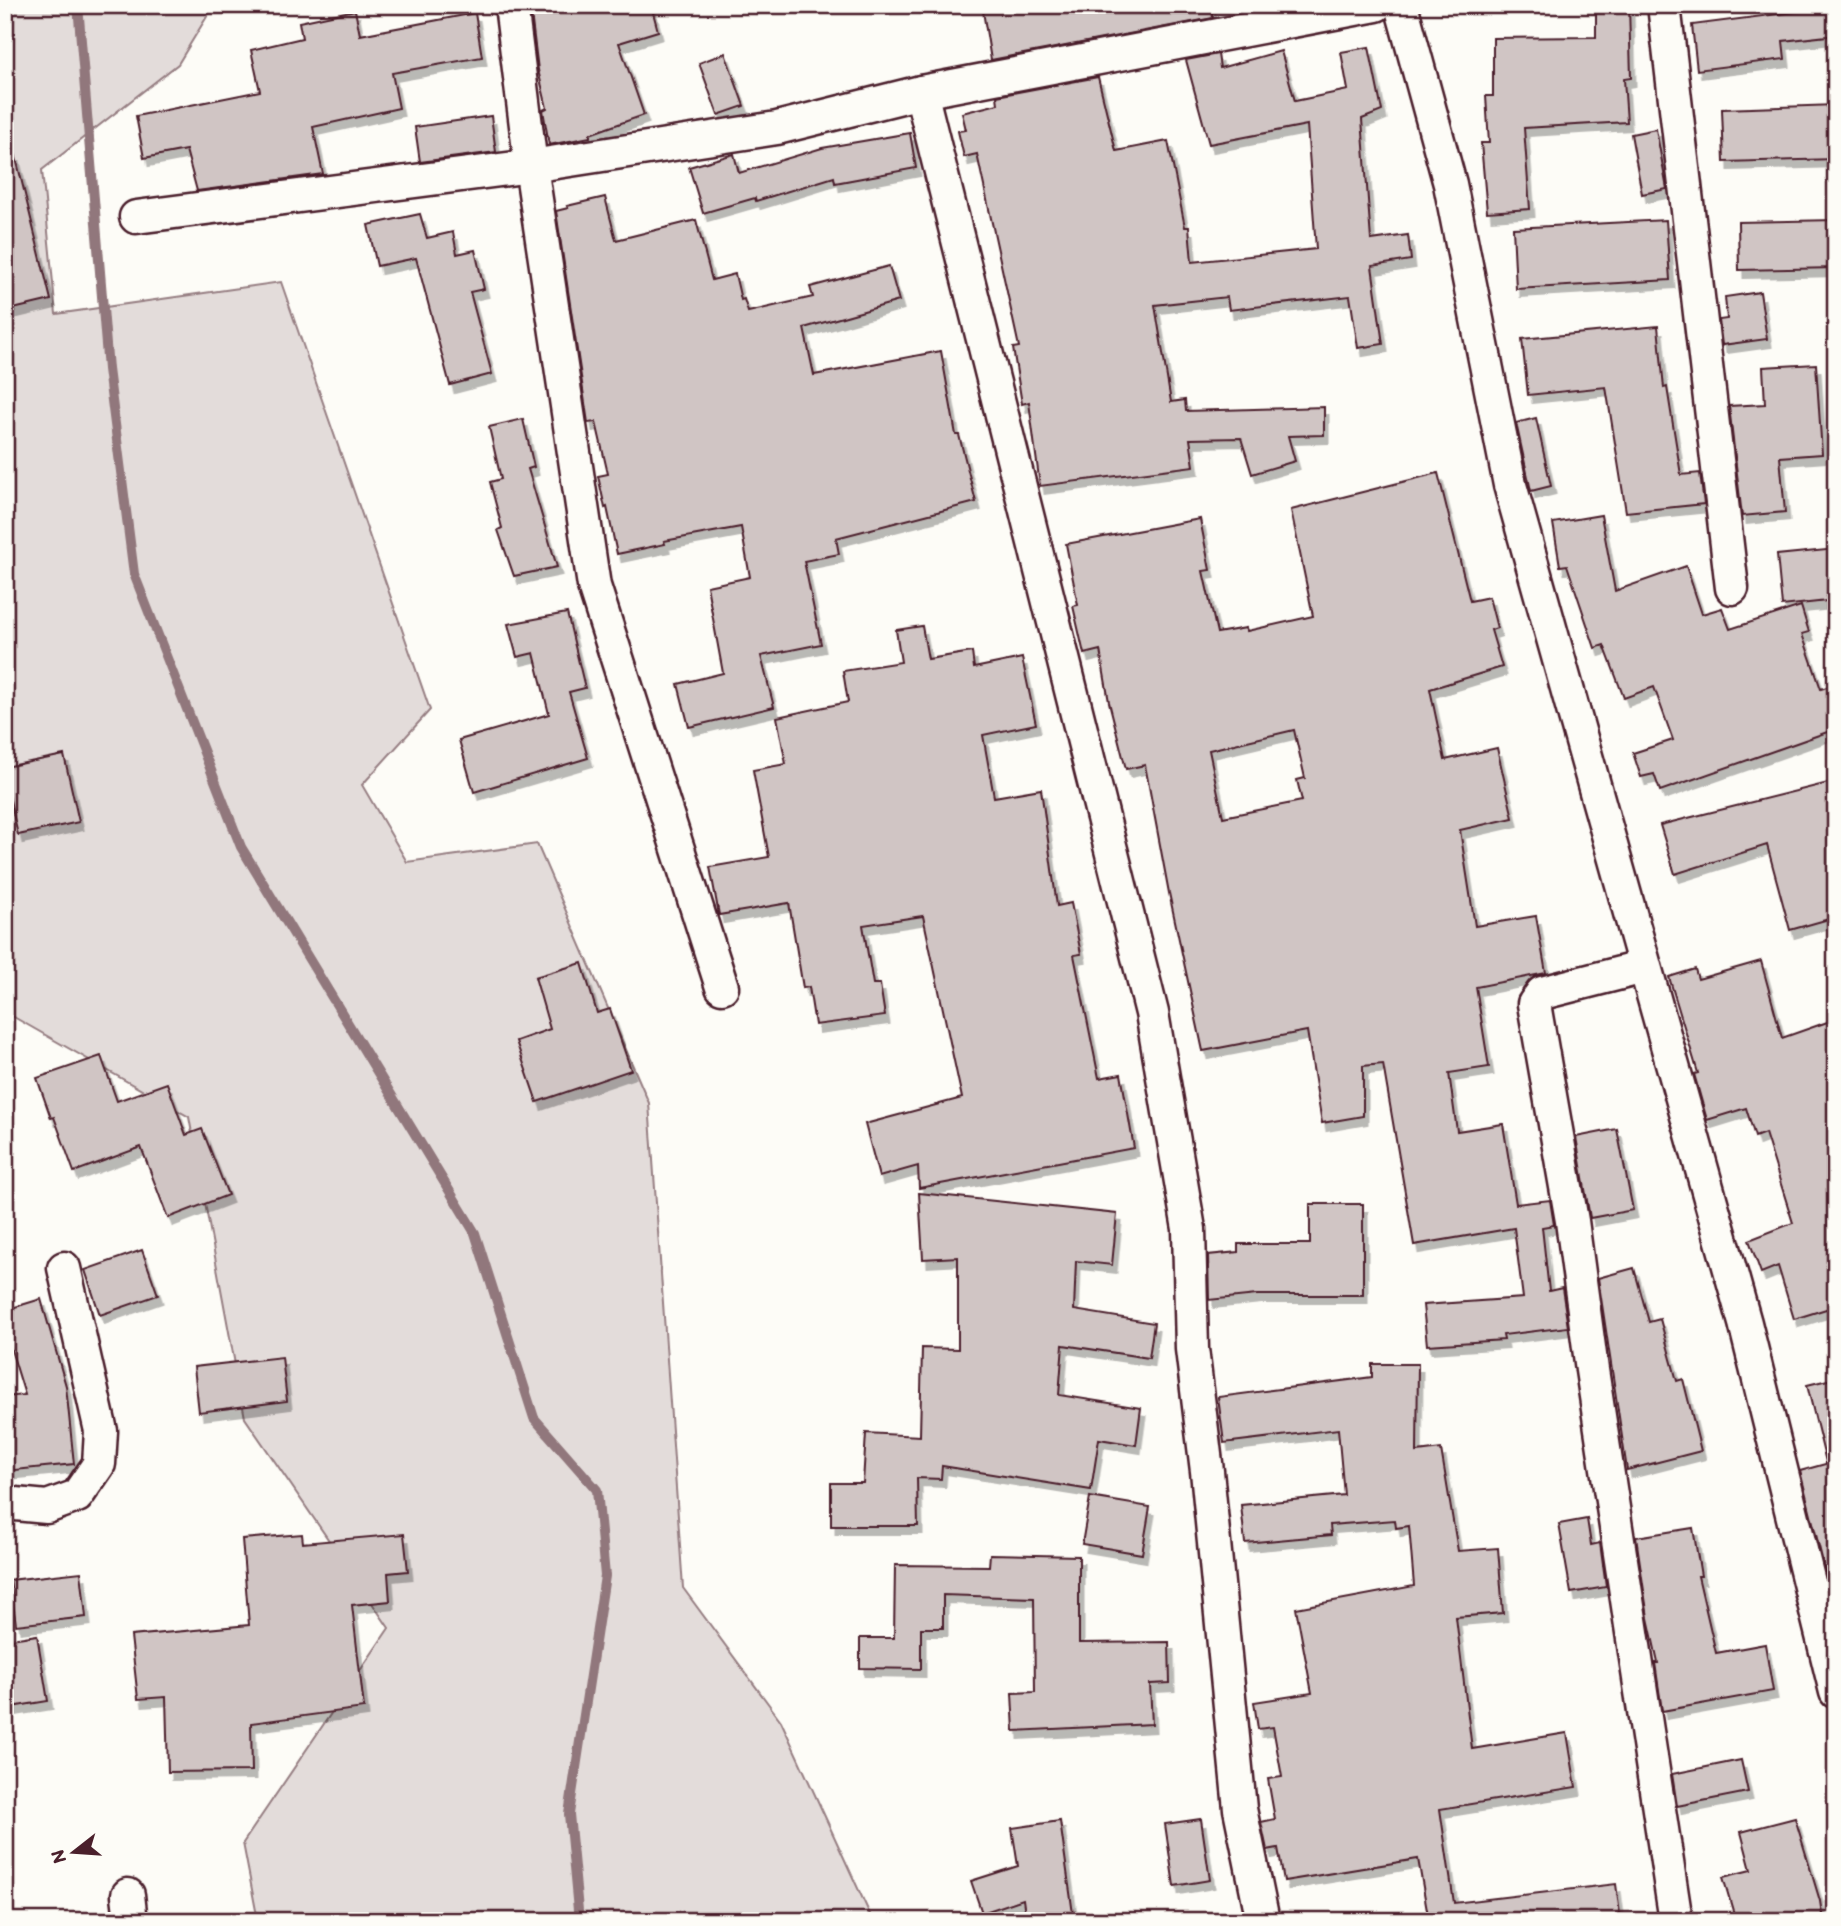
<svg xmlns="http://www.w3.org/2000/svg" width="1841" height="1926" font-family="Itim,sans-serif">
<style>
.green{fill:#e3dcda;stroke:#967e82;stroke-width:2}
.lines{fill:none;stroke-linecap:round;stroke-linejoin:round}
.stream{stroke:#91777b;stroke-width:10}
.building{fill:#d0c5c4;stroke:#4a1f2b;stroke-width:2;fill-rule:evenodd;filter:url(#shadow)}
.minor-casing{stroke:#4a1f2b;stroke-width:37}
.minor{stroke:#fdfcf7;stroke-width:32}
</style>
<defs>
<filter id="shadow"><feDropShadow dx="4.5" dy="8" stdDeviation="0" flood-color="#0004"/></filter>
</defs>
<rect width="100%" height="100%" fill="#fdfcf7"/>
<filter id="ink" filterUnits="userSpaceOnUse"><feTurbulence type="fractalNoise" baseFrequency=".0143" numOctaves="2"/><feDisplacementMap in="SourceGraphic" scale="14" xChannelSelector="R" yChannelSelector="G"/><feConvolveMatrix kernelMatrix="1 2 1 2 8 2 1 2 1" color-interpolation-filters="sRGB"/></filter>
<g filter="url(#ink)">
<path class="green" d="M5,5H214L178,64L42,170L56,314L281,282L430,710L362,785L407,862L537,844L649,1103L683,1588L781,1721L873,1921H258L243,1843L389,1628L245,1418L189,1117L5,1012Z"/>
<g class="lines">
<path class="stream" d="M78,5L108,369L134,574L241,847L475,1233L534,1418L597,1490L605,1576L569,1814L579,1921"/>
</g>
<g class="building">
<path d="M530,5H651L658,31L619,43L644,115L590,134V137L549,145L543,110L547,108L538,70Z"/>
<path d="M982,5H1211L1213,18L991,60Z"/>
<path d="M1596,5H1629L1631,78L1624,79L1627,122L1524,128L1530,209L1487,212L1481,143H1489L1486,96H1493V38L1596,37Z"/>
<path d="M1834,7L1836,35L1783,41L1785,59L1697,70L1692,25Z"/>
<path d="M355,10L360,35L475,13L482,57L392,73L399,108L313,127L323,174L197,191L186,150L144,158L136,116L260,91L251,50L302,38L299,22Z"/>
<path d="M1369,47L1382,111L1362,119L1371,240L1408,235L1411,260L1372,266L1383,344L1358,348L1350,296L1229,310L1227,297L1155,305L1171,402L1185,400L1186,411L1324,407V435L1288,436L1295,461L1252,474L1241,438L1190,439L1194,466L1040,486L1029,402L1022,404L1013,348L1019,347L977,154L964,157L958,131L966,130L962,113L998,104L997,96L1098,77L1116,151L1168,141L1185,227H1189L1192,262L1316,249L1307,125L1209,144L1186,60L1218,54L1220,68L1281,51L1295,101L1348,90L1341,52Z"/>
<path d="M725,53L744,106L718,115L699,63Z"/>
<path d="M1836,105V159L1724,162L1722,109Z"/>
<path d="M491,116L496,152L420,162L415,127Z"/>
<path d="M1656,129L1667,189L1642,194L1631,134Z"/>
<path d="M910,133L916,168L835,183L834,177L756,201L755,198L703,213L689,167L734,154L739,173L822,148Z"/>
<path d="M15,154L51,300L9,310L5,294V155Z"/>
<path d="M605,197L616,240L696,220L712,280L735,274L741,300L744,299L748,312L813,297L810,287L889,266L899,301L804,328L814,375L941,351L956,435H959L976,502L836,538L839,554L804,561L821,644L761,656L774,707L689,727L678,684L723,673L707,586L750,577L741,527L664,541L665,544L617,554L607,507L605,508L598,476L608,474L596,422L588,423L556,211L568,208L567,206Z"/>
<path d="M420,214L427,238L453,232L457,254L475,250L484,289L470,292L492,374L450,385L416,258L377,266L368,225Z"/>
<path d="M1666,220L1670,280L1516,289L1513,228Z"/>
<path d="M1836,220V268L1739,270L1738,222Z"/>
<path d="M1760,292L1767,339L1722,345L1719,320L1727,319L1725,297Z"/>
<path d="M1658,326L1664,388L1667,387L1681,475L1700,473L1704,504L1626,512L1606,387L1528,395L1522,339Z"/>
<path d="M1816,364L1822,454L1780,457L1785,512L1742,516L1729,406L1765,404L1763,367Z"/>
<path d="M1536,418L1551,486L1531,491L1516,423Z"/>
<path d="M523,419L534,467L528,469L557,567L514,576L498,530L502,528L490,482L501,479L489,427Z"/>
<path d="M1438,473L1470,601L1489,597L1497,628L1491,630L1502,667L1430,689L1445,760L1497,748L1513,818L1460,830L1475,926L1536,916L1546,973L1476,987L1489,1067L1449,1073L1457,1131L1503,1124L1516,1204L1550,1200L1554,1225L1542,1227L1549,1291L1562,1288L1568,1327L1503,1335L1504,1340L1427,1345L1423,1305L1523,1298L1514,1228L1414,1245L1383,1064L1363,1066V1116L1322,1123L1307,1031L1203,1051L1169,893L1145,765L1126,769L1109,702L1100,650L1084,654L1073,606L1078,605L1066,544L1200,519L1210,570L1203,571L1217,633L1246,628L1247,631L1313,616L1291,510ZM1294,730L1305,778L1297,780L1302,801L1223,817L1209,750Z"/>
<path d="M1601,515L1615,591L1686,566L1702,614L1722,608L1730,629L1801,606L1809,632L1802,634L1821,689L1836,684V729L1660,791L1654,774L1641,777L1633,753L1673,740L1654,687L1624,698L1604,645L1595,648L1567,565L1560,566L1553,523Z"/>
<path d="M1836,549V600L1782,606L1777,555Z"/>
<path d="M567,613L585,688L569,692L588,758L474,792L459,740L549,714L534,653L517,657L508,624Z"/>
<path d="M922,626L928,659L972,652L974,668L1022,658L1036,724L983,735L994,797L1041,789L1057,906L1071,903L1081,954L1074,955L1099,1078L1121,1074L1134,1148L919,1188L918,1166L879,1177L865,1124L962,1098L923,916L863,925L873,984H880L885,1016L815,1025L809,987L803,988L789,903L719,915L710,867L769,857L753,770L786,764L777,717L848,702L843,671L901,662L896,630Z"/>
<path d="M64,755L79,822L18,835L5,778V767Z"/>
<path d="M1836,781V917L1790,930L1767,845L1675,874L1660,825Z"/>
<path d="M1761,961L1782,1038L1836,1019V1306L1794,1319L1778,1266L1761,1273L1749,1240L1793,1223L1765,1133L1755,1137L1746,1108L1707,1120L1694,1074L1698,1073L1669,977L1695,969L1698,979Z"/>
<path d="M582,963L597,1013L610,1009L631,1070L537,1102L516,1041L550,1029L535,977Z"/>
<path d="M101,1056L117,1101L167,1083L186,1135L202,1129L228,1195L168,1218L141,1147L74,1172L54,1117L51,1118L37,1078Z"/>
<path d="M1617,1129L1633,1210L1590,1218L1576,1137Z"/>
<path d="M919,1193L1117,1214L1112,1265L1076,1261L1074,1310L1154,1323L1149,1358L1063,1345L1059,1395L1141,1408L1136,1445L1099,1439L1091,1490L942,1466L941,1479L917,1478L918,1526H831V1483H863L866,1433L920,1436L922,1348L958,1349V1257L923,1259Z"/>
<path d="M1310,1204H1363V1295H1257L1209,1300L1208,1255L1238,1252V1244H1310Z"/>
<path d="M142,1250L158,1295L100,1315L85,1270Z"/>
<path d="M1634,1268L1649,1322L1660,1319L1677,1381L1683,1379L1701,1451L1627,1470L1598,1278Z"/>
<path d="M41,1299L66,1386L74,1464L5,1471V1397L25,1395L5,1330V1310Z"/>
<path d="M282,1357L287,1401L199,1412L194,1367Z"/>
<path d="M1372,1364H1418L1417,1452L1441,1449L1458,1551L1498,1548L1503,1613L1456,1617L1472,1749L1567,1733L1576,1787L1440,1809L1454,1903L1616,1884L1621,1921H1429L1418,1859L1284,1881L1278,1848L1267,1850L1261,1822L1275,1819L1268,1779L1282,1777L1273,1727L1258,1729L1254,1702L1312,1693L1296,1608L1414,1586L1409,1526L1396,1528L1395,1520L1330,1525L1331,1535L1245,1543L1241,1505L1344,1495L1338,1429L1224,1443L1218,1397L1372,1377Z"/>
<path d="M1836,1378V1460L1826,1462L1807,1385Z"/>
<path d="M1836,1461V1614L1800,1471Z"/>
<path d="M1090,1497L1150,1507L1142,1554L1082,1544Z"/>
<path d="M1587,1519L1591,1545L1600,1543L1606,1587L1571,1593L1559,1524Z"/>
<path d="M1693,1528L1701,1576H1698L1716,1653L1765,1644L1773,1691L1662,1711L1655,1663H1658L1648,1618L1636,1537Z"/>
<path d="M302,1534L303,1543L404,1534L408,1571L388,1573L390,1601L352,1605L364,1708L251,1723L252,1771L168,1772L166,1697L138,1699L131,1636L249,1625L242,1539Z"/>
<path d="M990,1554L1079,1556V1643L1169,1642L1170,1683L1150,1684L1152,1724L1014,1731L1012,1693L1035,1692L1034,1598L943,1595V1628H921V1669L860,1668V1638H894L895,1565L989,1566Z"/>
<path d="M81,1572L86,1617L16,1625L10,1580Z"/>
<path d="M37,1635L48,1701L5,1708V1640Z"/>
<path d="M1741,1760L1748,1792L1677,1806L1672,1774Z"/>
<path d="M1795,1818L1820,1901L1823,1921H1736L1723,1877L1751,1870L1741,1832Z"/>
<path d="M1201,1819L1210,1880L1174,1886L1165,1824Z"/>
<path d="M1060,1821L1074,1921H1026L1023,1899L982,1913L971,1881L1018,1866L1012,1828Z"/>
</g>
<g class="lines">
<defs>
<g id="minor">
<path d="M511,5L531,166L594,586L722,987"/>
<path d="M1401,5L1450,184L1510,485L1745,1323L1836,1692"/>
<path d="M1664,5L1732,588"/>
<path d="M921,92L1152,1013L1189,1229L1192,1349L1207,1471L1240,1809L1263,1921"/>
<path d="M136,217L531,166L777,128L921,92L1376,5"/>
<path d="M1644,967L1542,993L1534,1004L1572,1221L1592,1370L1676,1921"/>
<path d="M5,1503L47,1507L77,1496L99,1464L101,1431L64,1268"/>
<path d="M128,1895L131,1921"/>
</g>
</defs>
<use href="#minor" class="minor-casing"/>
<use href="#minor" class="minor"/>
</g>
</g>
<rect width="1841" height="1926" fill="none" stroke="#fdfcf7" stroke-width="28"/>
<rect x="14" y="14" width="1813" height="1898" fill="none" stroke="#4a1f2b" stroke-width="2.5" filter="url(#ink)"/>
<g transform="translate(74 1852) rotate(253)" stroke="#fdfcf7" stroke-width="5" paint-order="stroke">
<path d="M0-5L12 26L0 18L-12 26Z" fill="#4a1f2b"/>
<text y="-10" font-size="19" font-weight="bold" text-anchor="middle" fill="#4a1f2b">N</text>
</g>
</svg>
